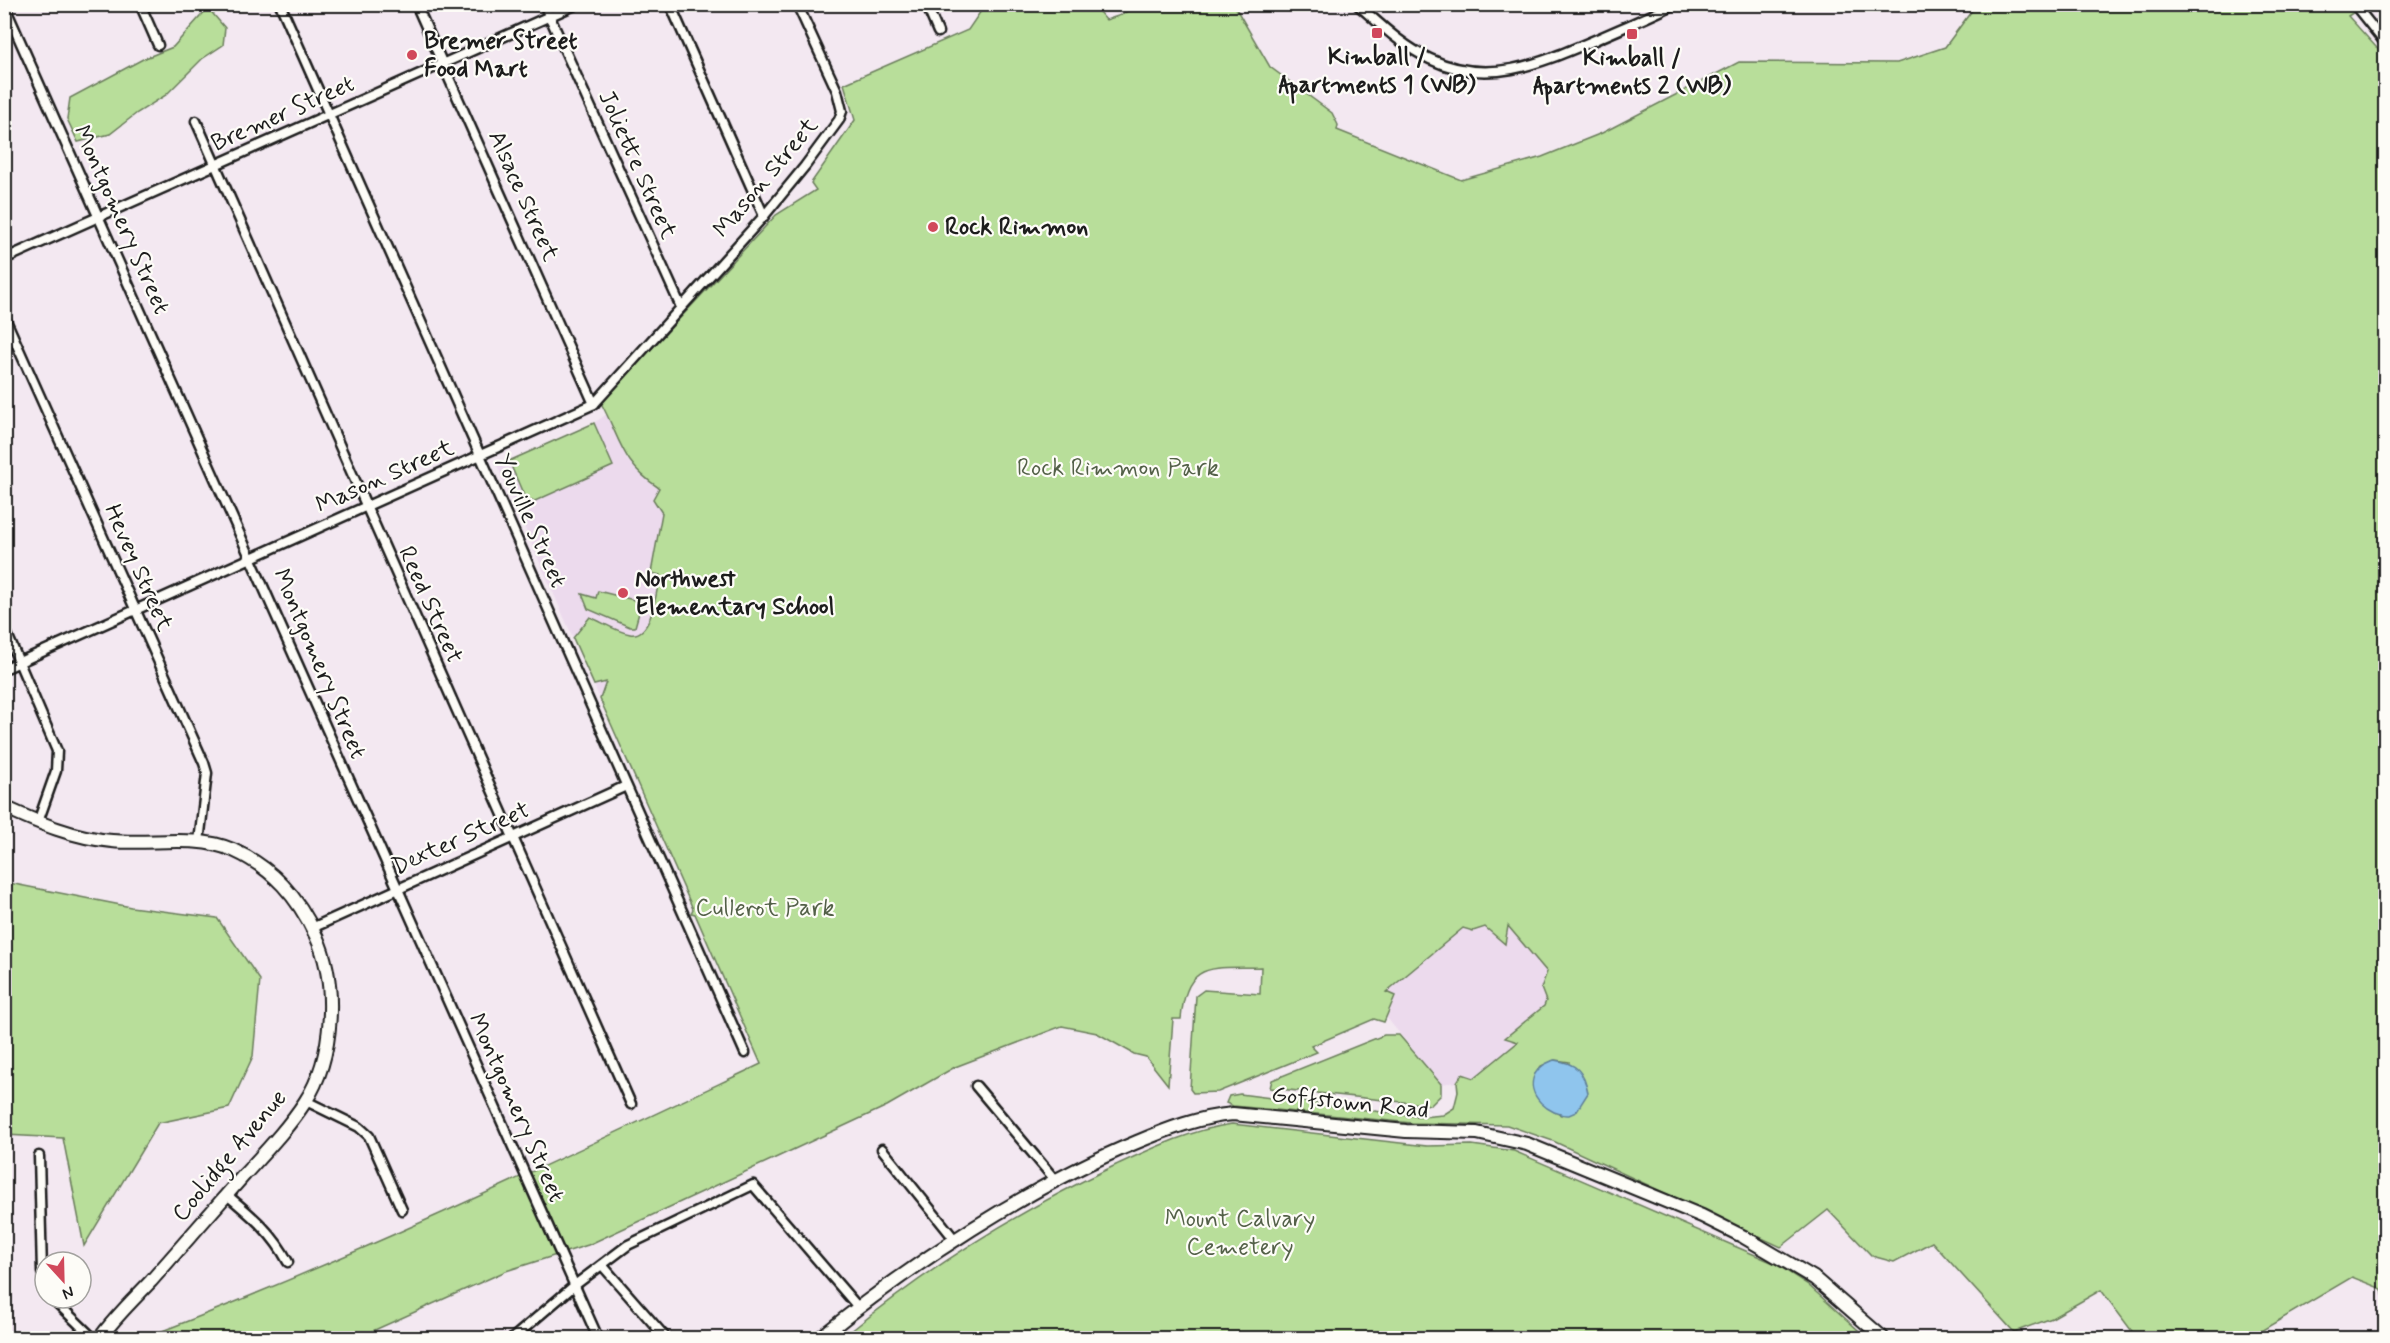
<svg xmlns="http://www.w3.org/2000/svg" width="2390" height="1343" font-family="Mynerve,sans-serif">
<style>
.built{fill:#ecdaed}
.green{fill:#b8de9a;stroke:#6a7d5b;stroke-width:1.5;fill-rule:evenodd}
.water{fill:#8fc5ed;stroke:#618199;stroke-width:1.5}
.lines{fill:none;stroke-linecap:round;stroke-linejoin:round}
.street-casing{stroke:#1c1c1c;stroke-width:13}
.secondary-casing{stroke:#1c1c1c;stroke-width:16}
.street{stroke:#fdfcf7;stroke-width:8}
.secondary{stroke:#fdfcf7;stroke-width:12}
.poi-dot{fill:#d1495b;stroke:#fdfcf7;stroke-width:2}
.labels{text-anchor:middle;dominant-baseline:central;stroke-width:4.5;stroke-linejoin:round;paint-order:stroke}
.poi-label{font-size:24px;font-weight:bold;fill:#1c1c1c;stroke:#fdfcf7;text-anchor:start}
.street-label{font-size:24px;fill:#1c1c1c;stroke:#fdfcf7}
.park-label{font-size:24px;fill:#536048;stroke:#fdfcf7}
</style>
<rect width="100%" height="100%" fill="#f3e8f1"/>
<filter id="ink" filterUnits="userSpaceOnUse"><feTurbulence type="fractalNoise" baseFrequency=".0167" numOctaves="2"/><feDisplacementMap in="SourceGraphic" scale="12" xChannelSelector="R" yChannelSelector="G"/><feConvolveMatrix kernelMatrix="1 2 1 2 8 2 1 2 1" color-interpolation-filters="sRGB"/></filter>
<g filter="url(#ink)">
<g class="built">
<path d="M607,414L627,460L659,488L691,631L606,682L600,699L497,465L594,423Z"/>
<path d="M1493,908L1572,995L1544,1006L1506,1037L1519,1041L1474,1078L1462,1074L1457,1082L1441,1084L1387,1018L1395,996L1385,992L1463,928Z"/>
</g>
<g class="green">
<path d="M985,5H1059L1074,10L1073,6L1093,5L1106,20L1121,15L1137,5H1234L1270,67L1332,113L1338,125L1337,130L1461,180L1542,157L1602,133L1739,62L1897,63L1945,47L1976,5H2365L2348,16L2386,58L2385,1302L2382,1289L2352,1277L2249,1338H2137L2101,1290L2052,1318L2014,1332L1932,1242L1894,1262L1872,1256L1828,1210L1781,1247L1553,1141L1507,1125L1412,1123L1233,1106L1226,1103L1229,1096L1240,1094L1422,1117L1443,1115L1454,1108L1458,1092L1457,1082L1462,1074L1474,1078L1518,1042L1505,1038L1544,1006L1546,1001L1541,988L1547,972L1508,926L1505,944L1485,927L1473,931L1463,928L1386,992L1395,996L1384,1022L1374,1019L1311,1046L1317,1052L1218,1092L1193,1093L1190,1089L1196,996L1204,990L1260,994L1261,967C1213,969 1186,959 1181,1019H1173L1168,1085L1146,1057L1134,1054L1097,1033L1062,1026L955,1067L887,1106L588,1245L506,1271L357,1338H144C354,1258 558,1160 761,1064L695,914L691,913L693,909L600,699L606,682L594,685L573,638L590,617C602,622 617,632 630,634C653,638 656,591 660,575L651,573L662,513L653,499L659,488C621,463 621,440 601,403L776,215L816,190L811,183L855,120L844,84L968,30ZM1555,1060L1569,1062L1561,1115C1540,1107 1538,1096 1535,1074L1541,1066Z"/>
<path d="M208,8L225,28L223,45L202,59L166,95L137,113L110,134L78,142L67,119L70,98L143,59L173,47Z"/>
<path d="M594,423L613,466L535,501L525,498L509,461Z"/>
<path d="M598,591L642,602L635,627H630L588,609L582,594L596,598Z"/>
<path d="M4,882L131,907L217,918L260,980L253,1056L229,1108L158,1123L84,1246L63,1138L5,1135Z"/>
<path d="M1384,1035H1399L1441,1084V1095L1431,1105L1270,1088L1272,1080Z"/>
<path d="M1232,1124L1427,1146L1472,1145L1514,1151L1776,1264L1807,1284L1867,1338H856L850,1332C931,1266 1022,1209 1116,1165C1153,1148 1191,1130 1232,1124Z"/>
</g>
<path class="water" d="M1554,1060C1577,1063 1584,1072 1588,1093L1576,1112L1569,1115C1550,1116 1524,1095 1535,1074C1539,1066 1547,1063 1554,1060Z"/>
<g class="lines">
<defs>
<g id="street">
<path d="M140,4L158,45"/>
<path d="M280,4L745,1053"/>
<path d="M416,4L594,404"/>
<path d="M544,4L681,307"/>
<path d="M670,4L764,216"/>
<path d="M926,4L938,32"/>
<path d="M1357,4C1380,24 1402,46 1430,59C1488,87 1541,63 1595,40C1622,28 1649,17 1675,4"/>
<path d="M2354,4L2386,44"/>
<path d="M4,5L598,1338"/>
<path d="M196,121L631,1104"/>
<path d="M4,259L577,4"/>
<path d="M4,316L204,763L207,773L199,842"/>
<path d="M4,627L57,751L56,771L38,822"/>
<path d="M4,669L594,404L764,216L805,166L839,120L842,111L837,91L797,4"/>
<path d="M312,928L626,786"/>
<path d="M976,1086L1056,1181"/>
<path d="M306,1101L359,1127L369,1136L402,1210"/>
<path d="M882,1149L956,1241"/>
<path d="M39,1156L42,1272L45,1283"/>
<path d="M227,1195C252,1216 273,1233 288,1262"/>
<path d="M602,1265L666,1338"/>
<path d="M52,1298L93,1338"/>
<path d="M513,1338L575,1285L628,1245L753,1185L858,1307"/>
</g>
<g id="secondary">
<path d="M4,807C39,823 74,838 112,841C152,845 195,834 233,850C273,868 298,897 316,936C338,983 334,1058 305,1102C288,1128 265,1152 244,1175C213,1210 182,1246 151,1281C134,1299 114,1318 100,1338"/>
<path d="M820,1338C911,1264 1028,1187 1137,1142C1168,1129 1199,1117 1233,1114L1406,1131L1477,1133L1527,1144L1702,1216L1744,1237L1814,1278L1883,1338"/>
</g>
</defs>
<use href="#street" class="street-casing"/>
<use href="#secondary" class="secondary-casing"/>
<use href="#street" class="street"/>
<use href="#secondary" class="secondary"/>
</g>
</g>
<g class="poi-dot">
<rect x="1371" y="27" width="12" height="12" rx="3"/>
<rect x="1626" y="28" width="12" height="12" rx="3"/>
<circle cx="412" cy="55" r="6"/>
<circle cx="933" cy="227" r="6"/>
<circle cx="623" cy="593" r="6"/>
</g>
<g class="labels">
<g class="poi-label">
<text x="424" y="41">Bremer Street<tspan x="424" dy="28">Food Mart</tspan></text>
<text x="1377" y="57" text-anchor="middle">Kimball /<tspan x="1377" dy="28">Apartments 1 (WB)</tspan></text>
<text x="1632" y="58" text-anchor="middle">Kimball /<tspan x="1632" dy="28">Apartments 2 (WB)</tspan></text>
<text x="945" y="227">Rock Rimmon</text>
<text x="635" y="579">Northwest<tspan x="635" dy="28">Elementary School</tspan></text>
</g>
<g class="street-label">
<text transform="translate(283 114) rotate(-24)">Bremer Street</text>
<text transform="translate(637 165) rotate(66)">Joliette Street</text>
<text transform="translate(766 178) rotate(-50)">Mason Street</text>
<text transform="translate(523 196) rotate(66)">Alsace Street</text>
<text transform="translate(121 220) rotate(66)">Montgomery Street</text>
<text transform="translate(385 477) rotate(-24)">Mason Street</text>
<text transform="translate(530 521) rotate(66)">Youville Street</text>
<text transform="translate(138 568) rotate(66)">Hevey Street</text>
<text transform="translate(430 605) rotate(66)">Reed Street</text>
<text transform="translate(319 664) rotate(67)">Montgomery Street</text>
<text transform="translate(461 839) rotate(-24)">Dexter Street</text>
<text transform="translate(1350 1103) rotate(6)">Goffstown Road</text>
<text transform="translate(516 1108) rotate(66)">Montgomery Street</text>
<text transform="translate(230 1156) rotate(-50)">Coolidge Avenue</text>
</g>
<g class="park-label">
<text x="1118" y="468">Rock Rimmon Park</text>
<text x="765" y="908">Cullerot Park</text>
<text x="1240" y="1219">Mount Calvary<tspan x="1240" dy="28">Cemetery</tspan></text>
</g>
</g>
<rect width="2390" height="1343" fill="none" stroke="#fdfcf7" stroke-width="24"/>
<rect x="12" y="12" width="2366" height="1319" fill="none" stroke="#1c1c1c" stroke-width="2" filter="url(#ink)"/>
<g transform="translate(63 1280) rotate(158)"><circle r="28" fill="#fdfcf7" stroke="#a3a29f" stroke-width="1.5"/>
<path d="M0-4.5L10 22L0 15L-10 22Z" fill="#d1495b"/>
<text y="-9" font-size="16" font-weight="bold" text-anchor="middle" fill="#1c1c1c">N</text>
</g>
</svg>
